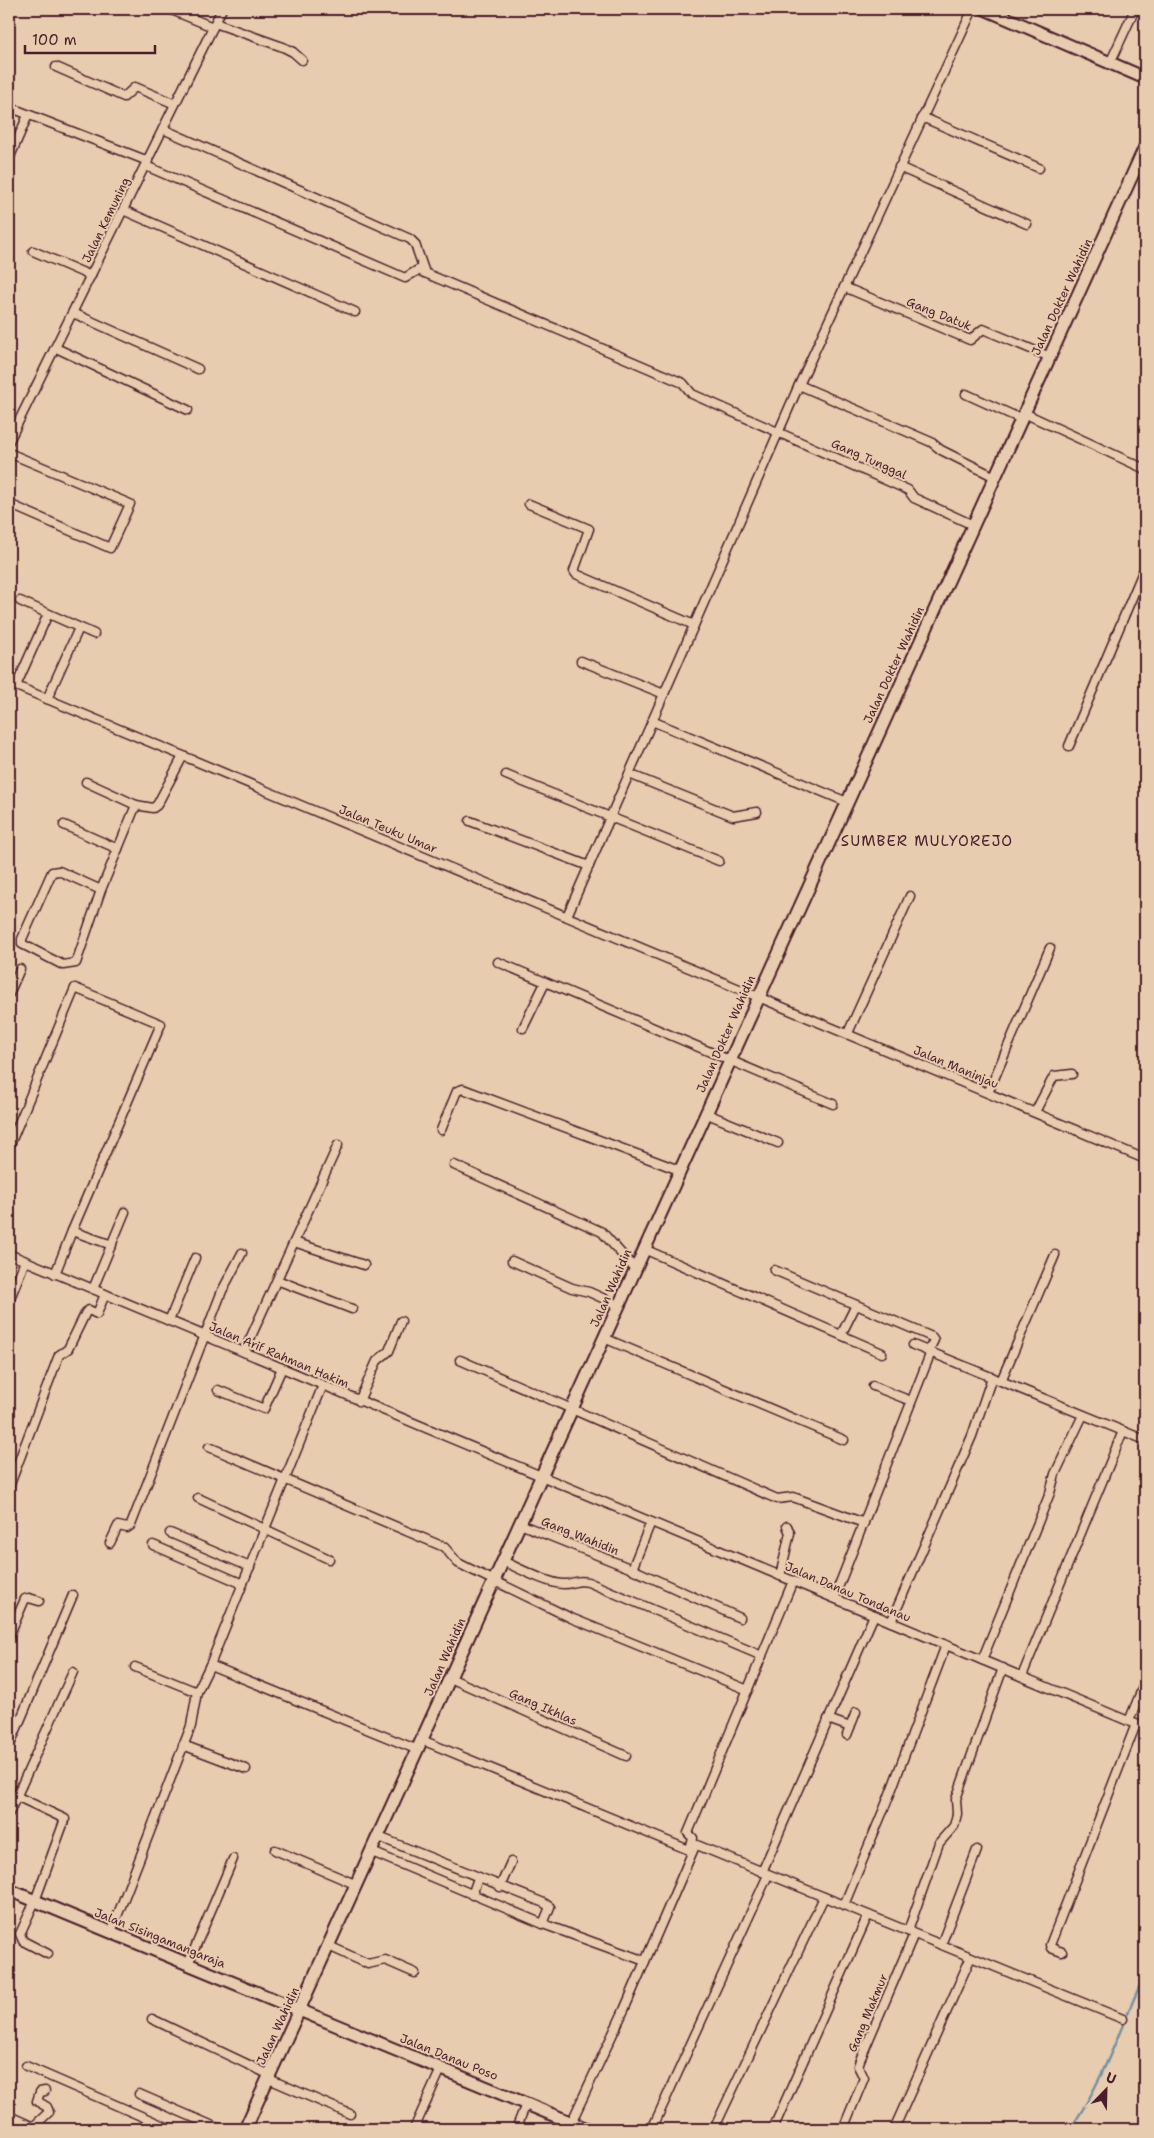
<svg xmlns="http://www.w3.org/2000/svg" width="1154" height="2138" font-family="'Shantell Sans',sans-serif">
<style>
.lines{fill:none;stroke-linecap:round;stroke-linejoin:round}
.stream{stroke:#7691a5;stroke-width:2.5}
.street-casing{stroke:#4a1f2b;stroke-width:11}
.secondary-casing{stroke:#4a1f2b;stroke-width:15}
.street{stroke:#e8ccaf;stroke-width:8}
.secondary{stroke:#e8ccaf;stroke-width:11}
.labels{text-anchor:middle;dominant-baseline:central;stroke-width:4;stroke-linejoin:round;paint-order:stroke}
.street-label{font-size:12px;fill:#4a1f2b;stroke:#e8ccaf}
.quarter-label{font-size:15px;letter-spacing:1px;fill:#4a1f2b;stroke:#e8ccaf}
</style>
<rect width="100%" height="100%" fill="#e8ccaf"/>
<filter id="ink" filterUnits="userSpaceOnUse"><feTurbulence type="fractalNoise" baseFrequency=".02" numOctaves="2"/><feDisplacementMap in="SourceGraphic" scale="10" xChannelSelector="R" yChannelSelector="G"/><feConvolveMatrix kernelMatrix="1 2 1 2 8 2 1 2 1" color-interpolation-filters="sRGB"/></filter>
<g filter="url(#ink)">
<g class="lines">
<path class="stream" d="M1070,2129C1103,2083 1121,2025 1145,1974"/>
<defs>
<g id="street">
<path d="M169,9L213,27"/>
<path d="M215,23L283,47L293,52L302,60"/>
<path d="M1110,63L1135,9"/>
<path d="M56,67L124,97L135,87L175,104"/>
<path d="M9,107L148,161"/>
<path d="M922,117L1039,168"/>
<path d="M163,129L410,239L415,244L425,273"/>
<path d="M9,159L28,115"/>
<path d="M146,166L405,278L418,270L683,383L692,394L908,490L914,498L973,525"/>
<path d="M899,167L1027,224"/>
<path d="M123,210L355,312"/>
<path d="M33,251L91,276"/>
<path d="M844,287L970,340L983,329L1050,357"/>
<path d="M73,313L198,369"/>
<path d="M56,348L188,410"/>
<path d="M799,385L931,442L941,450L995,477"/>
<path d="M966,394L1021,419"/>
<path d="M1024,413L1145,469"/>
<path d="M9,441L222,9"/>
<path d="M9,453L130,504L110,548L9,504"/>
<path d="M529,504L589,529L574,571L576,574L694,625"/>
<path d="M20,601L94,634"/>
<path d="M581,661L664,694"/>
<path d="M9,683L1145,1159"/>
<path d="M16,686L48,614"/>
<path d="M47,699L79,628"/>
<path d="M652,721L847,802"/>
<path d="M1069,746L1145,567"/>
<path d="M629,774L733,816L757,812"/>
<path d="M506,775L719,861"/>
<path d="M86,782L136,805"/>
<path d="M470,821L589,866"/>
<path d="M64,825L118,849"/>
<path d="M101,890L59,871L52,872L22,939V944L63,965L76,963L101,890L136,805L153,808L157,805L183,756"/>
<path d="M567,916L799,385L973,9"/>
<path d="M498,962L833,1104"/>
<path d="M9,994L20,969"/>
<path d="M523,1028L545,983"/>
<path d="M848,1033L910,896"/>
<path d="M988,1093L1050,948"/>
<path d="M1035,1112L1054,1076L1072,1074"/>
<path d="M705,1113L778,1143"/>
<path d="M441,1130L457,1091L463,1089L679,1170"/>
<path d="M9,1147L75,988L161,1024L72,1231"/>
<path d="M454,1165L602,1232L635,1269"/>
<path d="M294,1242L364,1265"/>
<path d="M644,1249L882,1353"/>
<path d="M9,1254L1145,1728"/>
<path d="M512,1261L572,1288L589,1292L618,1305"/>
<path d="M774,1270L932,1337L934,1340L928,1352"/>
<path d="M55,1274L72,1231L112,1245"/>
<path d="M277,1280L352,1309"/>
<path d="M93,1289L125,1212"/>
<path d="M9,1301L25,1261"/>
<path d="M169,1321L195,1258"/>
<path d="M841,1335L856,1305"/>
<path d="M604,1338L844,1440"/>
<path d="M913,1345L1145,1440"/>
<path d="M244,1352L338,1145"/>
<path d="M460,1360L777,1499L793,1497L864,1523"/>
<path d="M1001,1381L1055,1255"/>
<path d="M873,1386L911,1401"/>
<path d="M218,1390L264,1409L282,1368"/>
<path d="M359,1401L377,1361L389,1351L401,1321"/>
<path d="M209,1447L444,1547L458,1563L468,1568L571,1618L748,1690"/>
<path d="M9,1487L59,1355L68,1349L86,1312L89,1310L97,1314L105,1294"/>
<path d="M198,1498L329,1559"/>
<path d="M520,1524L632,1569L740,1618"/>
<path d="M170,1533L250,1567"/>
<path d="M110,1543L118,1526L127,1528L131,1525L222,1291L242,1253"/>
<path d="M153,1545L243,1584"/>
<path d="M503,1561C518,1568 550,1585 565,1584C575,1584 575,1579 588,1582L762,1656"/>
<path d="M632,1569L651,1522"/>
<path d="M780,1576L790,1533L787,1526"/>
<path d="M834,1598L931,1352"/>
<path d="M891,1622L972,1436L992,1377"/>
<path d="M9,1636L25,1599L29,1598L39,1601"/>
<path d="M982,1660L1050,1493L1055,1474L1083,1415"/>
<path d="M210,1665L418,1750"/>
<path d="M135,1667L197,1692"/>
<path d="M1022,1676L1123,1431"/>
<path d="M450,1678L626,1756"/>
<path d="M828,1719L850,1727"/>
<path d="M1129,1721L1145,1682"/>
<path d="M847,1735L856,1712"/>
<path d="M422,1740L689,1850L692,1843L1123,2019"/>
<path d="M183,1745L246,1769"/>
<path d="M9,1747L73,1595"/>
<path d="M16,1796L65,1819L35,1901L20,1934L23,1941L48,1954"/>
<path d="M9,1813L73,1672"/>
<path d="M379,1837L544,1903L550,1907L543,1924"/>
<path d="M692,1843L693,1838L688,1833L793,1581"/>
<path d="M275,1850L357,1885"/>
<path d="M372,1852L543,1924L645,1961"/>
<path d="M762,1872L874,1615"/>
<path d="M500,1887L511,1862"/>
<path d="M472,1895L478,1878"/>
<path d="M844,1905L888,1799L946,1645"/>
<path d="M908,1931L939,1843L954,1826L957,1814L956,1799L1003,1668"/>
<path d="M111,1932L191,1726L197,1692L210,1665L323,1385"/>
<path d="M941,1945L977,1850"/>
<path d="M329,1946L368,1964L385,1960L415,1973"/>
<path d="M1062,1952L1051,1948L1050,1945L1136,1724"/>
<path d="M188,1964L233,1859"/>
<path d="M152,2019L270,2075"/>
<path d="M26,2066L171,2129"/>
<path d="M269,2079L350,2114"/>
<path d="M139,2094L220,2129"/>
<path d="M9,2116L38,2129"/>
<path d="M571,2123L624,2010L695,1846"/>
<path d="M33,2127L49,2112L47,2107L37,2101L40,2092L45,2091"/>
<path d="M414,2129L441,2069"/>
<path d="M516,2129L526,2104"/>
<path d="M652,2129L768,1875"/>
<path d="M714,2129L824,1897"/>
<path d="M773,2129L868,1915"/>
<path d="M843,2129L864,2078L858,2066L860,2060L914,1934"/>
<path d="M894,2129L971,1957"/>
</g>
<g id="secondary">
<path d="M985,9L1145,78"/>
<path d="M9,1890L587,2129"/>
<path d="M245,2129L1145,147"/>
</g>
</defs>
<use href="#street" class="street-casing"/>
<use href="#secondary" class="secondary-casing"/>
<use href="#street" class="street"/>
<use href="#secondary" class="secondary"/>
</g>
</g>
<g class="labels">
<g class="street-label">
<text transform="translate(106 220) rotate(-64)">Jalan Kemuning</text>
<text transform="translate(1062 297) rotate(-65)">Jalan Dokter Wahidin</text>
<text transform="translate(939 314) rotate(22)">Gang Datuk</text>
<text transform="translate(869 459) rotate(24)">Gang Tunggal</text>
<text transform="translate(894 665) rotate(-65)">Jalan Dokter Wahidin</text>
<text transform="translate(388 829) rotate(23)">Jalan Teuku Umar</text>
<text transform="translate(726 1034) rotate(-66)">Jalan Dokter Wahidin</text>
<text transform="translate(956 1067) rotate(23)">Jalan Maninjau</text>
<text transform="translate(611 1288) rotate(-66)">Jalan Wahidin</text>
<text transform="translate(279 1355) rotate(23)">Jalan Arif Rahman Hakim</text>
<text transform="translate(580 1536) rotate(22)">Gang Wahidin</text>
<text transform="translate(848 1592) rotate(23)">Jalan Danau Tondanau</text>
<text transform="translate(445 1657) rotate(-66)">Jalan Wahidin</text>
<text transform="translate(543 1707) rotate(24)">Gang Ikhlas</text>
<text transform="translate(160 1938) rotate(22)">Jalan Sisingamangaraja</text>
<text transform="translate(868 2013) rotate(-67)">Gang Makmur</text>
<text transform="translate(278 2026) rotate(-65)">Jalan Wahidin</text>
<text transform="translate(449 2057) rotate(22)">Jalan Danau Poso</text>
</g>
<g class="quarter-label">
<text x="927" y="841">SUMBER MULYOREJO</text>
</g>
</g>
<rect width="1154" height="2138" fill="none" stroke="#e8ccaf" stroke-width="30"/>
<rect x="15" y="15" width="1124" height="2108" fill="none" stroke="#4a1f2b" stroke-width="2" filter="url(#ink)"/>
<g transform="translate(1106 2090) rotate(23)" stroke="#e8ccaf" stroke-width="4" paint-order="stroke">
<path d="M0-4L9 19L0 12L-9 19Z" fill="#4a1f2b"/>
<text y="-8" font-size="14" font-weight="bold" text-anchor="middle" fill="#4a1f2b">U</text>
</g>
<path d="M25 45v8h130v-8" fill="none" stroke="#4a1f2b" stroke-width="2.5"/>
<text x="32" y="45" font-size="15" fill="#4a1f2b" stroke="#e8ccaf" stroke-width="4" paint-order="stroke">100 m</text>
</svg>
